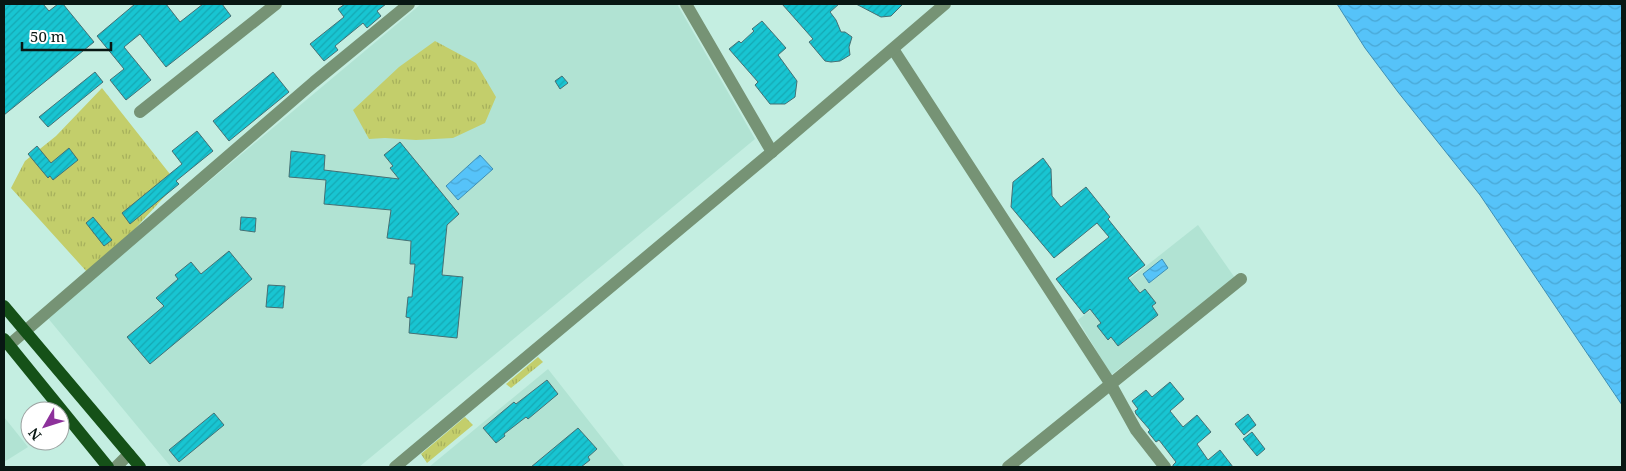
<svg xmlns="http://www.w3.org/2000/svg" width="1626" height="471" font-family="'Noto Serif',serif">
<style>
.built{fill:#b1e3d3}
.grass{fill:url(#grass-tufts)}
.water{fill:url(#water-waves);stroke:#3f8fb4}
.building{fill:url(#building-hatch);stroke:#467074}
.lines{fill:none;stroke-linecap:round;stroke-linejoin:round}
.minor{stroke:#769375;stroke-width:12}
.major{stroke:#155118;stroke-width:12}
</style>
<defs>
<pattern id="grass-tufts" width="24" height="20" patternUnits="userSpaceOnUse" patternTransform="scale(1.25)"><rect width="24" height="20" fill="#c3ce6b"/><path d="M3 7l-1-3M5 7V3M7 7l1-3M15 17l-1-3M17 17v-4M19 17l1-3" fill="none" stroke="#a6b05c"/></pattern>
<pattern id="water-waves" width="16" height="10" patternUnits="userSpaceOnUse" patternTransform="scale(1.25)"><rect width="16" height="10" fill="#56c3f9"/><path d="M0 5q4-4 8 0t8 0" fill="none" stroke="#49a7d5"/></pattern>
<pattern id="building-hatch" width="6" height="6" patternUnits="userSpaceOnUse" patternTransform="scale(1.25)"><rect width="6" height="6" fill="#18c5d2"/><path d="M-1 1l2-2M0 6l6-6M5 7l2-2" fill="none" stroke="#15a8b3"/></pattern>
</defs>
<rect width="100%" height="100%" fill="#c4eee1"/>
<g class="built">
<path d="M421,4H677L755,139L359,467H171L47,317Z"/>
<path d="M1198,225L1235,278L1111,375L1078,320Z"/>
<path d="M548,369L625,467H429Z"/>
<path d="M4,417L28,447L4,462Z"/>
</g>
<g class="grass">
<path d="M435,41L476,63L496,97L485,123L453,138L416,140L385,138L369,139L353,110L399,67Z"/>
<path d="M102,88L177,183L120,245L87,272L11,188L25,161L56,136Z"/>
<path d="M538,357L543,362L511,388L506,384Z"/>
<path d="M465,417L473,425L427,463L421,454Z"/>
</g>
<g class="water">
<path d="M1337,4H1622V405L1480,195L1398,92L1365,48Z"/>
<path d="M480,155L493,169L458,200L446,186Z"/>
<path d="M1162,259L1168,268L1149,283L1143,274Z"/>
</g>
<g class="building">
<path d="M4,4H43L49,11L58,4H63L94,42L4,115Z"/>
<path d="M135,4H166L180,22L203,4H222L231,16L166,67L140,34L124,47L151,80L126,100L110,80L124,69L97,36Z"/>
<path d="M345,4H386L377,11L381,16L367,28L363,23L335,46L338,50L324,61L310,44L344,17L338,9Z"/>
<path d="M782,4H839L830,12L836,20L841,32H845L852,37L849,47L850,55L840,61L831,62L825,61L809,42L813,39Z"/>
<path d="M856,4H903L891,16L881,17Z"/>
<path d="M762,21L786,48L778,55L797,81L795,97L785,104H770L755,85L758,82L729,49L739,41L741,43L754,31L752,29Z"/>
<path d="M95,72L103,82L48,127L39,117Z"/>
<path d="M273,72L289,92L229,141L213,121Z"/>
<path d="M562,76L568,83L560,89L555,81Z"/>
<path d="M197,131L213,151L176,181L179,184L130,224L122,213L182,164L172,151Z"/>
<path d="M400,142L459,214L447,225L442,275L463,277L457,338L409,333L410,318L406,317L408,297H412L415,264H410L411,241L387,238L391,210L324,204L326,180L289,177L291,151L325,155L324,170L399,179L390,168L393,166L384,155Z"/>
<path d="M37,146L51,163L69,148L78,160L53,180L50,176L48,178L28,154Z"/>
<path d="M1043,158L1051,169L1052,196L1061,207L1086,187L1110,217L1108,219L1145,265L1128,278L1140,293L1145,289L1156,303L1152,306L1158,315L1118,346L1111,337L1108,340L1097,326L1101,323L1090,309L1084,314L1056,279L1109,237L1097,223L1054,258L1011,207L1013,182Z"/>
<path d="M93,217L112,240L104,246L86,223Z"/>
<path d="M241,217L256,218L255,232L240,230Z"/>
<path d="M229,251L252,279L150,364L127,337L164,306L156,298L178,279L175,275L191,262L201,274Z"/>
<path d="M268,285L285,286L283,308L266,307Z"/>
<path d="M547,380L558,394L528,419L526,417L504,434L505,436L496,443L483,428L514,402L516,404Z"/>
<path d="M1170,382L1184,399L1170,411L1183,427L1197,415L1211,432L1197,444L1208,460L1220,450L1233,467H1173V465L1176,462L1159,440L1156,442L1148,432L1150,430L1136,414L1135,411L1138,409L1132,401L1146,390L1152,397Z"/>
<path d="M214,413L224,425L179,462L169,450Z"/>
<path d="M1248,414L1256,425L1244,435L1235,424Z"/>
<path d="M578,428L597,449L588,457L590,460L581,467H531Z"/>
<path d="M1252,432L1265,449L1257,456L1243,439Z"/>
</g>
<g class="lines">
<g class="minor">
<path d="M686,4L772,152"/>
<path d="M893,49L1110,383L1136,430L1165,467"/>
<path d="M140,112L276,4"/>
<path d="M9,345L314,82L409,4"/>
<path d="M116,467L129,454"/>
<path d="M395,467L772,152L945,4"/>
<path d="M1008,467L1241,279"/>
</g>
<g class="major">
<path d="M4,306L140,467"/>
<path d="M4,339L108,467"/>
</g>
</g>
<rect width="1626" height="471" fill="none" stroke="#081713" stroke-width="10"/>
<g transform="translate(45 426) rotate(231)"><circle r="24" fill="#ffffff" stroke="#9ca2a1"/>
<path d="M0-4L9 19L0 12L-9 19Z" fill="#8d319b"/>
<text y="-8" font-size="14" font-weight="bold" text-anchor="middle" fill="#081713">N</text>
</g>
<path d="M22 42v8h89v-8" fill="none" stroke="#081713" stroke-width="2.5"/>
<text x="30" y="42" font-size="15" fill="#081713" stroke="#ffffff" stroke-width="4" paint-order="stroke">50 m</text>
</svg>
